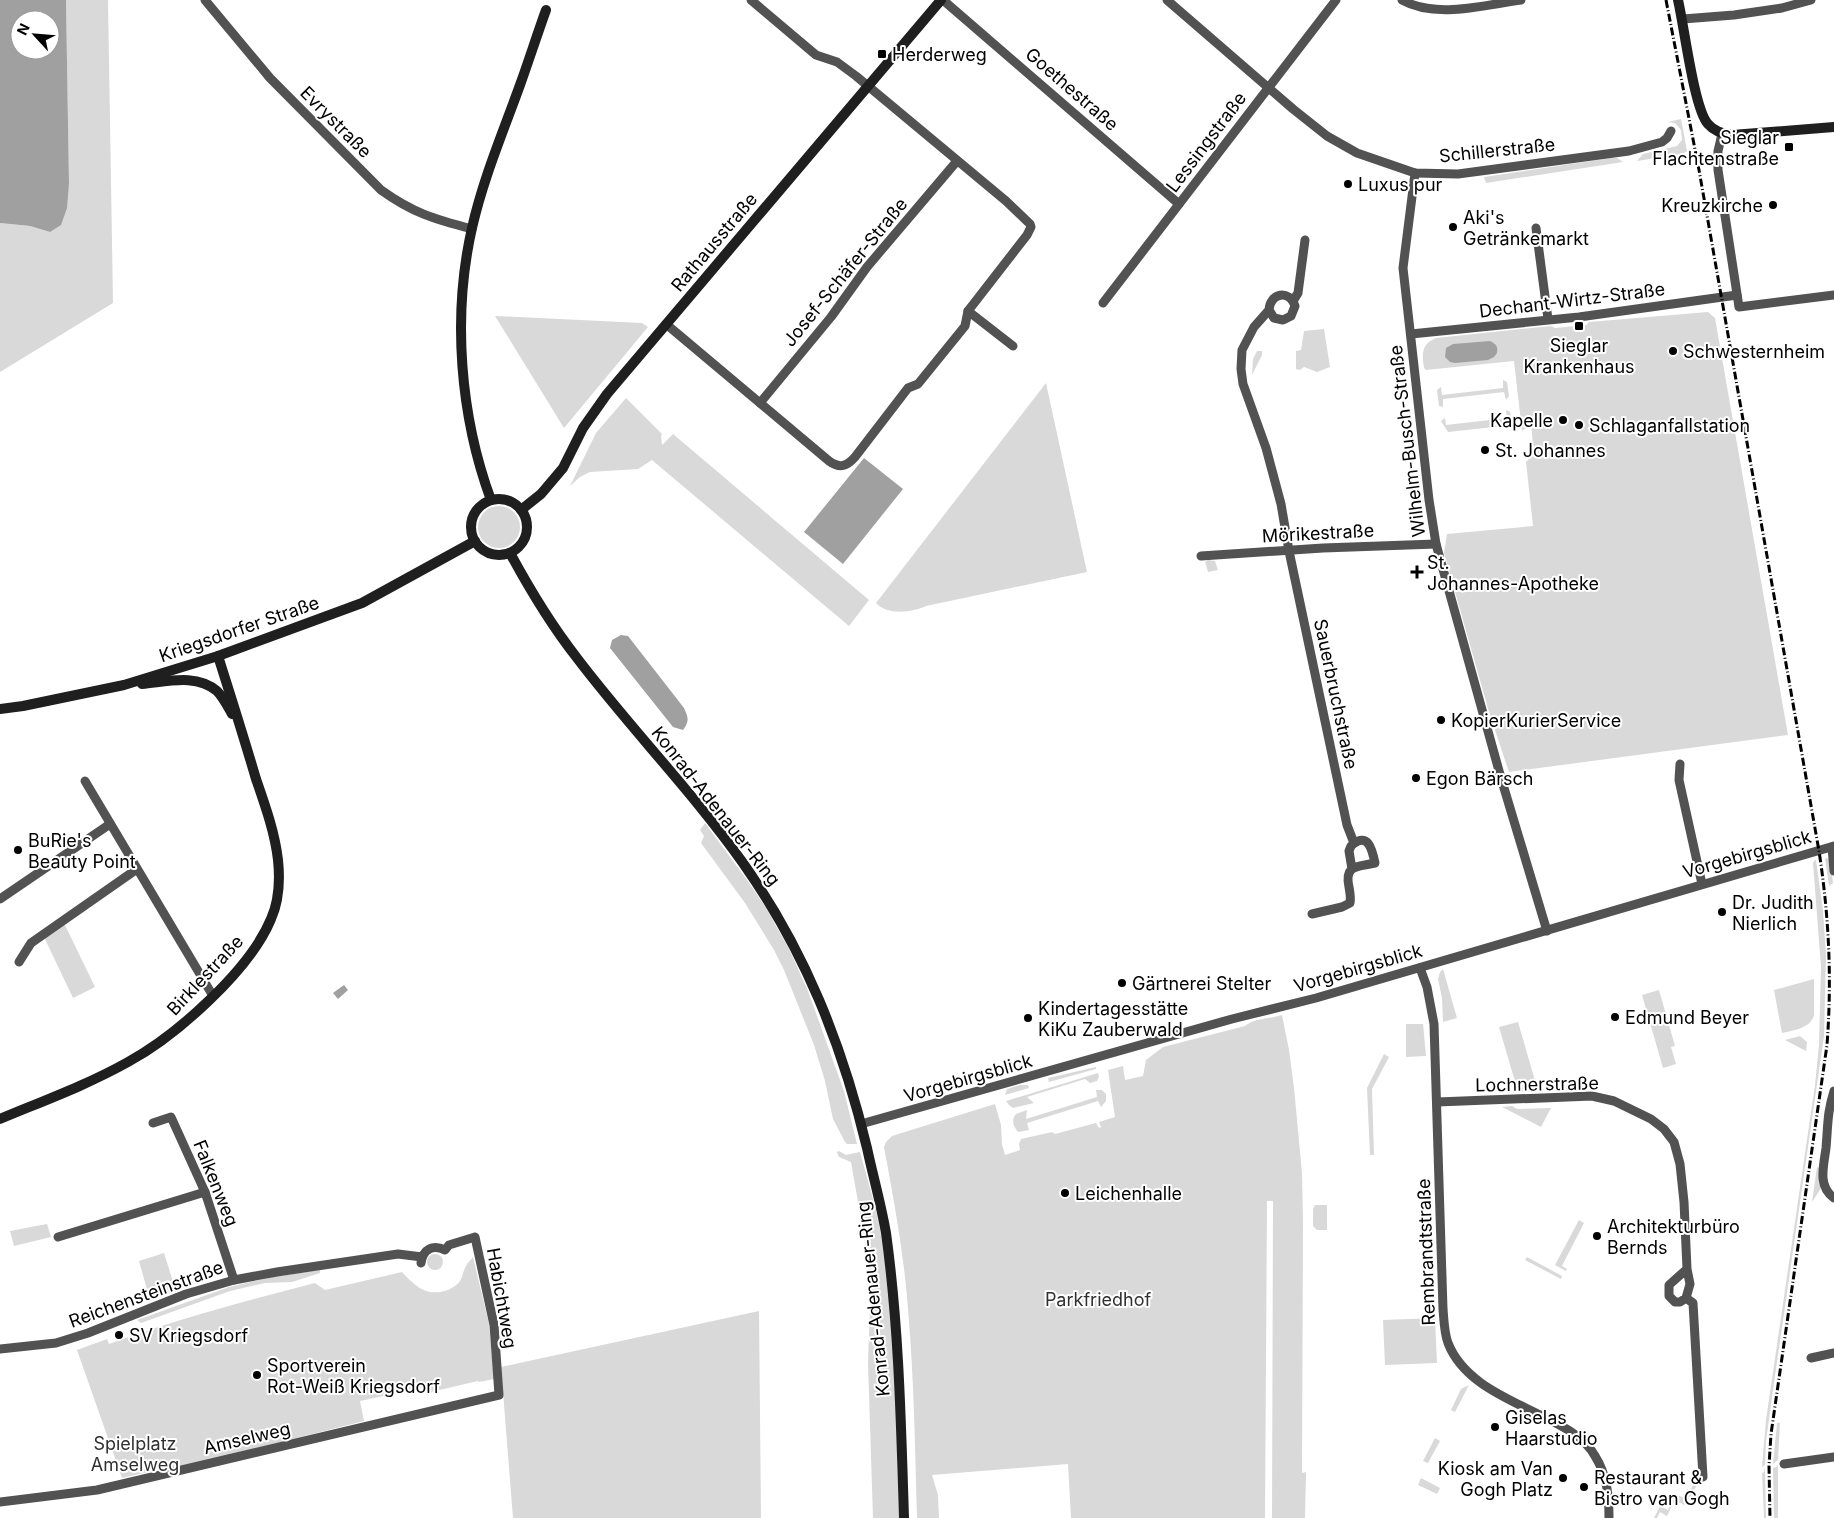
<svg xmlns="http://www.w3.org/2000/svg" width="1834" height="1518" font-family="Inter,sans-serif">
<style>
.green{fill:#d9d9d9}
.water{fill:#a0a0a0;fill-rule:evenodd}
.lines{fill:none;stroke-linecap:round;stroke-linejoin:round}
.street{stroke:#525252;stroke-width:9}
.secondary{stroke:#1f1f1f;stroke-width:10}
.rail{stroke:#000;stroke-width:3;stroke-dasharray:8 2.5 1 2.5;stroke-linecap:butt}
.poi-dot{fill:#000;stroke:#fff;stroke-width:2}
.labels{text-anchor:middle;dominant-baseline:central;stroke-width:4;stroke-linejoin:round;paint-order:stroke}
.poi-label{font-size:18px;fill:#000;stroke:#fff;text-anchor:start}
.street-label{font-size:18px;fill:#000;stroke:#fff}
.park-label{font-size:18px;fill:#303030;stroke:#fff}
</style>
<rect width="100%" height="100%" fill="#fff"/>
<g class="green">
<path d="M66,0H108L113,303L0,372V223L30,226L50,232L69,183Z"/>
<path d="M1681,119L1687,151L1682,154L1637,161L1643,154L1677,146L1682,140L1681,130L1675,123L1668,122Z"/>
<path d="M1611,158H1617L1623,162L1486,183L1484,177Z"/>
<path d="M1708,312L1715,318L1788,735L1509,772L1489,712L1444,553L1447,534L1533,526L1526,462L1534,454L1531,424L1522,431L1514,361L1426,370L1424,368C1422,354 1421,344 1436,338L1551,326L1555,328L1586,325L1589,322Z"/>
<path d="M495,316L642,323L648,327L564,428Z"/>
<path d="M1324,329L1330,367L1317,372L1304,367L1300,370L1296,369V351L1301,350L1304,331Z"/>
<path d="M1257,351H1262V355L1252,375L1253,359Z"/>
<path d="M1503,380L1507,382L1509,396L1506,400L1504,392L1443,399V407L1439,406L1437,390L1441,387L1442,395L1503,388Z"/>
<path d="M1046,383L1087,572L926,606C912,612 888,616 876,603Z"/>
<path d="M626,398L662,434L661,436L662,445L673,434L869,600L849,626L652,460L638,469L590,472L580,477L570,486L596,433Z"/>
<path d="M1506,410L1510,412L1512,425L1448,432L1441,421L1445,418L1446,425L1507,418Z"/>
<circle cx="499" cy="527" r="21"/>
<path d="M1208,560L1215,561L1218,570L1208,572L1205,561L1206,562Z"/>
<path d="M705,823L747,880L766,908L790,951L808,991L844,1091L857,1144H847L845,1142L833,1119L825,1081L814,1045L784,970L774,950L745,903L701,843L704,836L700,830Z"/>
<path d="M1827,858L1830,859L1833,883L1829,886L1825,859Z"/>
<path d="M1815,860H1816L1823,910L1826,955L1824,1036L1774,1383L1766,1441L1765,1465L1762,1467L1766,1420L1815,1085L1819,1045L1821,967L1813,863Z"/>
<path d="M64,923L95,987L73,998L44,937Z"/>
<path d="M1443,969L1457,1018L1443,1022L1442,998L1438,979L1440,972Z"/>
<path d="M1814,979V1016C1809,1029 1794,1030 1782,1033L1774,990Z"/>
<path d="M1659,990L1675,1046L1671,1047L1676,1064L1663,1068L1642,995Z"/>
<path d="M1282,1015L1289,1050L1294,1088L1302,1173L1303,1221L1302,1473L1306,1472L1305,1518H1272L1273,1201H1267L1265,1518H1071L1068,1464L932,1475L938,1495L939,1518H917C915,1448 914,1378 908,1309C904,1254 894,1201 884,1147L886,1142L892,1136L995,1104L1001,1125L1002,1144L1005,1155L1020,1150L1019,1144L1021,1139L1052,1132L1055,1134L1096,1123L1099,1128L1101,1127L1099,1122L1115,1117L1108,1070L1123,1066L1125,1080L1143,1076L1146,1060L1163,1047L1245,1026C1254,1018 1270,1019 1282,1015Z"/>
<path d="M1518,1022L1538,1091L1518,1092L1499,1027Z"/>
<path d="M1406,1024H1423L1426,1056L1406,1057Z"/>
<path d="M1800,1036L1807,1042L1806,1051L1785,1040Z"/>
<path d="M1384,1054L1389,1057L1372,1089L1374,1155H1370L1367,1088Z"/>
<path d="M1096,1067V1069L1049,1082L1048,1078Z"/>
<path d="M1098,1073L1099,1077L1097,1081L1090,1083L1085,1079L1027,1097L1034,1103L1013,1108L1009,1105L1006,1101Z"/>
<path d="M1020,1085H1028L1029,1088L1005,1095L1007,1089Z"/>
<path d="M1096,1090H1102L1106,1094V1101L1101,1107L1098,1101L1027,1123L1029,1130L1018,1132C1013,1126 1011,1120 1016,1114L1027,1110L1026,1119L1097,1097Z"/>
<path d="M1512,1106L1517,1109L1551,1108L1541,1127L1502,1107Z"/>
<path d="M839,1151L846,1155L860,1152C867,1178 875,1203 880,1230C897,1324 896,1422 899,1518H873L868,1363L870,1306L867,1253L851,1162L839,1157L837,1152Z"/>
<path d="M1817,1167L1821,1169L1822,1187L1812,1202Z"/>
<path d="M1315,1205H1327V1230H1317L1313,1226V1209Z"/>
<path d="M1579,1220L1584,1223L1562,1266L1567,1269L1566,1271L1555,1265Z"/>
<path d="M47,1224L51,1237L14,1246L10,1231Z"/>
<path d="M164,1253L176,1291L150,1300L139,1261Z"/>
<circle cx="435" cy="1262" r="8"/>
<path d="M473,1257L489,1324L494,1379L479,1382L478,1381L431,1392L430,1386L360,1401L364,1421L174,1469L170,1467L122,1478L77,1350L107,1339L109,1344C177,1319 246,1301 315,1283L325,1290L402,1272C407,1277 411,1282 417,1286C429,1296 450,1294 460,1281C463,1276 463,1271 466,1266C467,1263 471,1260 473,1257Z"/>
<path d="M1527,1257L1562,1276L1561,1279L1525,1260Z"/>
<path d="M320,1270V1273L292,1282L265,1283L230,1291L141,1323L137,1320L229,1287L273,1277Z"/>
<path d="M759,1311L761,1518H513L501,1367Z"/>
<path d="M1435,1318L1437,1363L1385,1365L1383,1320Z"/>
<path d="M1469,1385L1455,1412L1451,1410L1461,1389Z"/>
<path d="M1777,1423H1780L1778,1460L1773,1464Z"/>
<path d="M1435,1438L1440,1441L1428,1463L1423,1461Z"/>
<path d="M1778,1463V1518H1774L1773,1468L1777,1467Z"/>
<path d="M1764,1469H1765L1766,1518H1764L1762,1473L1764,1472Z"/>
<path d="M1421,1478L1440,1488L1437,1494L1418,1485Z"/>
<path d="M1695,1481L1698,1483L1688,1501L1684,1505L1675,1500L1667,1516L1660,1512L1657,1518H1654L1660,1506L1668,1510L1676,1494L1686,1499Z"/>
</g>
<g class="water">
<path d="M0,0H66L69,183L67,208L61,225L50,232L30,226L0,223ZM20,20H50V50H20Z"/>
<path d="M1490,341C1496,344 1498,346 1497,353L1494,357L1488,360L1455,363L1450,362L1445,357L1446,348L1453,344Z"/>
<path d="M864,458L903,489L843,564L804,532Z"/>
<path d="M621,635L628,636L684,708C688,717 690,721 683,730L673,727L610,648L612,640Z"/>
<path d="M344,985L348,990L338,999L333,993Z"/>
</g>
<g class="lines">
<g class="street">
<path d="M205,0L270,78L381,190C413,213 434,219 472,229"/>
<path d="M943,0L1179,204"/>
<path d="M1167,0L1293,109L1327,136L1357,153L1415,173L1458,174L1629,151L1662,142L1667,138L1671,131"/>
<path d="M1402,0C1436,19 1484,5 1521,0"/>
<path d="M1683,19L1734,15L1782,8L1811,0"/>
<path d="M1722,134L1718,151V170L1739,307L1834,295"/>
<path d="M1415,173L1403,268L1429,500L1436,544L1501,778L1547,931"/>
<path d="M1536,228L1548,319"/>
<path d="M1293,301L1298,293L1305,240"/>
<path d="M1103,303L1336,0"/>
<path d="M1269,310L1274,318L1283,320L1291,316L1295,306C1289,289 1270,293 1269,310L1254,327L1242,350L1241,369L1243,384L1266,448L1281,504L1289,551L1347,825L1354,843"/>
<path d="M968,311L1013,346"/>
<path d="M666,324L829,461C840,469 847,466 855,457L908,388L918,384L965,326L968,311L1027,235L1031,227L1030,224L1006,201L856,76L837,62L816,55L751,0"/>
<path d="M1411,334L1579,317L1737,295"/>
<path d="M760,403L831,317L867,267L957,161"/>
<path d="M1201,556L1323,548L1436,544"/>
<path d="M1680,764L1679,780L1702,884"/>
<path d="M85,781L213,996"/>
<path d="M1832,847L1834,871"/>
<path d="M0,899L110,824"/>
<path d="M1312,914L1342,907L1350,903C1351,897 1350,893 1349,887C1344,864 1358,867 1375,863C1372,849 1368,831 1351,846L1349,851L1352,869"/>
<path d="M19,962L31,943L137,869"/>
<path d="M1420,968L1427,987L1434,1024L1443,1309C1444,1320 1444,1332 1448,1343C1464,1384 1512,1400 1548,1419C1566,1428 1585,1438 1595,1456C1607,1475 1609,1496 1609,1518"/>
<path d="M1834,1091C1827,1113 1828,1126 1826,1148C1824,1165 1817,1186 1834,1198"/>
<path d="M1437,1102L1592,1096L1614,1101L1651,1119L1664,1129L1674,1142L1680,1164L1684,1202L1687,1269L1690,1284L1686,1298L1680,1302H1675L1669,1296V1285L1687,1269"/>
<path d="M153,1123L171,1117L205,1192L234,1280"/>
<path d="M861,1124L1232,1019L1316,998L1834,846"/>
<path d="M58,1237L205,1192"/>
<path d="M1686,1298L1693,1303L1703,1477"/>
<path d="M0,1349L56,1343L88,1333L186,1294L234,1280L277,1272L398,1254L422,1257"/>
<path d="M1811,1358L1834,1353"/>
<path d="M1784,1464L1834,1457"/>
<path d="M0,1502L97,1490L499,1395L494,1325L475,1237L449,1245L445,1250C433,1244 423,1249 421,1263"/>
</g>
<g class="secondary">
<path d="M1678,0C1684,25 1694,109 1708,124C1714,131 1723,134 1732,135L1834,127"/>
<circle cx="499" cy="527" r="28"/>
<path d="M491,500C460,416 452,316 472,228C483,179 503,132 520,85C529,60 537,35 546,10"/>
<path d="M521,510L541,494L563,468L583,428L607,394L941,0"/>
<path d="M510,553C530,590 551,625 577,658C630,728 692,791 743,863C805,951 842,1044 867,1148C873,1176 881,1204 886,1233C899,1327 901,1423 904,1518"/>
<path d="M142,684C166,682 196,673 217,691C223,697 228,707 232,714"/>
<path d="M0,709L23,706L124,685L218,656L362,603L475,541"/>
<path d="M0,1119C43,1101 87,1085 128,1062C176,1036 250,970 271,919C279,901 280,879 278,860C275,833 265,805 256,779C244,738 231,697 218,656"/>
</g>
<path class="rail" d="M1666,0L1699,170L1819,851C1829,916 1832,979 1827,1045L1771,1434L1769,1466L1770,1518"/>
</g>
<g class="poi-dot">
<rect x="877" y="49" width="10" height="10" rx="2.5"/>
<rect x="1784" y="142" width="10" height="10" rx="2.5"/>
<circle cx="1348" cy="184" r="5"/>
<circle cx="1773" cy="205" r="5"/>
<circle cx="1453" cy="227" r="5"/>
<rect x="1574" y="321" width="10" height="10" rx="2.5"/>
<circle cx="1673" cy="351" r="5"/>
<circle cx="1563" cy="420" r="5"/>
<circle cx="1579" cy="425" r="5"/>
<circle cx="1485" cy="450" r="5"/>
<path d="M1414.5 564.5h5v5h5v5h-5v5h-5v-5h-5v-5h5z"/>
<circle cx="1441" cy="720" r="5"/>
<circle cx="1416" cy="778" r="5"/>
<circle cx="18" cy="850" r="5"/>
<circle cx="1722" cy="912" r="5"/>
<circle cx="1122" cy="983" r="5"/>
<circle cx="1615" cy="1017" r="5"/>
<circle cx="1028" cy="1018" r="5"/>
<circle cx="1065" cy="1193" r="5"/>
<circle cx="1597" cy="1236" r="5"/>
<circle cx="119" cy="1335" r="5"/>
<circle cx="257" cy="1375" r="5"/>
<circle cx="1495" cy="1427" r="5"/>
<circle cx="1563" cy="1478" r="5"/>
<circle cx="1584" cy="1487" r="5"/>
</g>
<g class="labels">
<g class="poi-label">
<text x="892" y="54">Herderweg</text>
<text x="1779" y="137" text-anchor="end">Sieglar<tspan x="1779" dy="21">Flachtenstraße</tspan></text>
<text x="1358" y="184">Luxus pur</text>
<text x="1763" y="205" text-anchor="end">Kreuzkirche</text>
<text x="1463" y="217">Aki's<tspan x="1463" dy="21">Getränkemarkt</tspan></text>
<text x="1579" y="345" text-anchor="middle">Sieglar<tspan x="1579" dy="21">Krankenhaus</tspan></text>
<text x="1683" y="351">Schwesternheim</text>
<text x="1553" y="420" text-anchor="end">Kapelle</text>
<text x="1589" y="425">Schlaganfallstation</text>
<text x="1495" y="450">St. Johannes</text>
<text x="1427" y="562">St.<tspan x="1427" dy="21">Johannes-Apotheke</tspan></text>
<text x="1451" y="720">KopierKurierService</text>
<text x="1426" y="778">Egon Bärsch</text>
<text x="28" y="840">BuRie's<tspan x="28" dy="21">Beauty Point</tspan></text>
<text x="1732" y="902">Dr. Judith<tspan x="1732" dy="21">Nierlich</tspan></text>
<text x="1132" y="983">Gärtnerei Stelter</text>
<text x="1038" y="1008">Kindertagesstätte<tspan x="1038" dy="21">KiKu Zauberwald</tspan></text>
<text x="1625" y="1017">Edmund Beyer</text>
<text x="1075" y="1193">Leichenhalle</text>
<text x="1607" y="1226">Architekturbüro<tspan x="1607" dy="21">Bernds</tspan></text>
<text x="129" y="1335">SV Kriegsdorf</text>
<text x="267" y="1365">Sportverein<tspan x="267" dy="21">Rot-Weiß Kriegsdorf</tspan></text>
<text x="1505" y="1417">Giselas<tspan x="1505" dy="21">Haarstudio</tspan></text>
<text x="1553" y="1468" text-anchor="end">Kiosk am Van<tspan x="1553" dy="21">Gogh Platz</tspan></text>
<text x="1594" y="1477">Restaurant &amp;<tspan x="1594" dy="21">Bistro van Gogh</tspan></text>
</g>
<g class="street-label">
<text transform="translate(1072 89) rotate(41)">Goethestraße</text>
<text transform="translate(336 122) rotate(45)">Evrystraße</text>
<text transform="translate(1206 142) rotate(-53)">Lessingstraße</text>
<text transform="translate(1497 150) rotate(-6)">Schillerstraße</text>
<text transform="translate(714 242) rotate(-50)">Rathausstraße</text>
<text transform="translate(845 272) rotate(-51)">Josef-Schäfer-Straße</text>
<text transform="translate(1572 300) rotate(-7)">Dechant-Wirtz-Straße</text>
<text transform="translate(1407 441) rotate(-97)">Wilhelm-Busch-Straße</text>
<text transform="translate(1318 533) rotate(-3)">Mörikestraße</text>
<text transform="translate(239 629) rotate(-19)">Kriegsdorfer Straße</text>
<text transform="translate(1336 694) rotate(78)">Sauerbruchstraße</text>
<text transform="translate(716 806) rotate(52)">Konrad-Adenauer-Ring</text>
<text transform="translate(1747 854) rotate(-16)">Vorgebirgsblick</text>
<text transform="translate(1358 968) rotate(-16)">Vorgebirgsblick</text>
<text transform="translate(205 975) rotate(-47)">Birklestraße</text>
<text transform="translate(968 1078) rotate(-16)">Vorgebirgsblick</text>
<text transform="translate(1537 1084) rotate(-1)">Lochnerstraße</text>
<text transform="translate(216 1183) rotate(68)">Falkenweg</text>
<text transform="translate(1426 1252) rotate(-92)">Rembrandtstraße</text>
<text transform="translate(146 1294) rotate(-20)">Reichensteinstraße</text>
<text transform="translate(502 1298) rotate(80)">Habichtweg</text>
<text transform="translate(873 1299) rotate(-96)">Konrad-Adenauer-Ring</text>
<text transform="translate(247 1438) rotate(-13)">Amselweg</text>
</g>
<g class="park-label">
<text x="1098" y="1299">Parkfriedhof</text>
<text x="135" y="1443">Spielplatz<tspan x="135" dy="21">Amselweg</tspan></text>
</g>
</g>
<g transform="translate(35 35) rotate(296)"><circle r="24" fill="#ffffff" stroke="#999999"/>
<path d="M0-4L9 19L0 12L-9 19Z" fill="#000000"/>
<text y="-8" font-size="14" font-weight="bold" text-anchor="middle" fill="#000000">N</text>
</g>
</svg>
